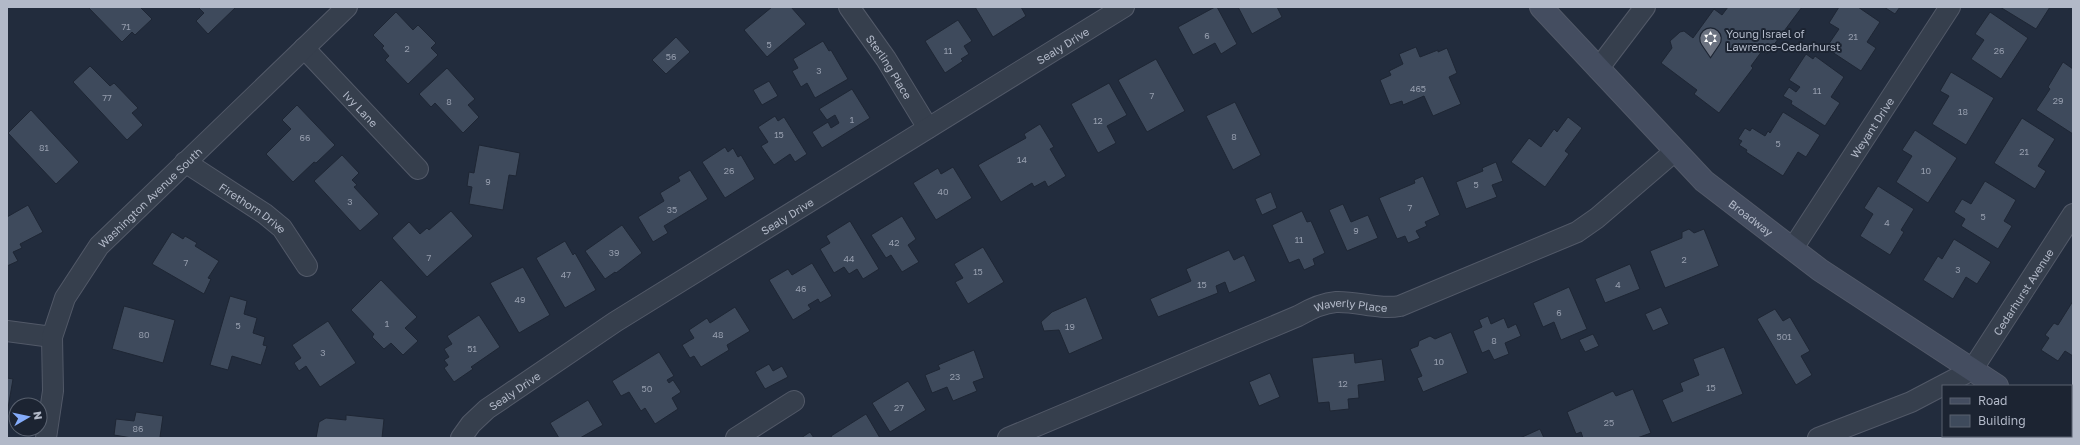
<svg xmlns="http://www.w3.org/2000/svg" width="2080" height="445" font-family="'Golos Text',sans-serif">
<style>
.building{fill:#3e4a5c;stroke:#1e2634}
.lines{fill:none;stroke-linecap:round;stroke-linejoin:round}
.minor-casing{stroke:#525968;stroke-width:22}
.secondary-casing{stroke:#525968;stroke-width:24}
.minor{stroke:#363f4d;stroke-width:20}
.secondary{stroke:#444d60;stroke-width:22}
.labels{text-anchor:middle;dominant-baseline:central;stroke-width:4;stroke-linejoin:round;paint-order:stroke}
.number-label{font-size:9px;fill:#959dad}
.poi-label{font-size:11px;fill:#b2b9c8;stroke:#1c2432;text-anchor:start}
.street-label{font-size:11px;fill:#b2b9c8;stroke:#1c2432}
</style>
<rect width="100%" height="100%" fill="#222c3d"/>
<g class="building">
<path d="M88,7H140L152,19L135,35L132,32L122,42Z"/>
<path d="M198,7H236L208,34L196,21L204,13Z"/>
<path d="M772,7H791L806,24L767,57L744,30Z"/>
<path d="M975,7H1021L1026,16L993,37Z"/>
<path d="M1215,7H1217L1237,44L1221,54L1215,43L1193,55L1178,27Z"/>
<path d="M1238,7H1277L1282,17L1252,34Z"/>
<path d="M1728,7H1802L1767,54L1762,51L1751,66L1753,68L1719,113L1694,94L1697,90L1661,63L1672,48L1670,41L1680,32L1684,31L1693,38L1714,9L1722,15Z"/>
<path d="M1839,7H1858L1880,22L1867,42L1876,48L1861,71L1826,48L1839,29L1829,23Z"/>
<path d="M1884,7H1900L1895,14Z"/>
<path d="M2000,7H2050L2036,29Z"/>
<path d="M396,12L413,30L418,25L436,43L431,48L438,55L408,84L385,60L389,56L382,48L384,46L373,35Z"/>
<path d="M1990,12L2028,38L2001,79L1971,59L1984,40L1975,34Z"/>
<path d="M958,20L972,41L964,46L969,54L961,59L963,61L945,73L925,41Z"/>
<path d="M676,37L690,52L666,74L652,60Z"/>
<path d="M823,41L829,51L831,50L848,79L815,98L807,83L801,87L792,71L798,68L793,59Z"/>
<path d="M1416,47L1420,57L1438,50V52L1447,48L1457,73L1449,77L1461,104L1433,116L1424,96L1403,105L1402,101L1390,105L1380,80L1391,75L1389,71L1403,64L1399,54Z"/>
<path d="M1806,54L1813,59L1815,56L1844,77L1831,97L1840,103L1825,126L1791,104L1792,101L1783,96L1789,87L1796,92L1800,87L1789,80Z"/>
<path d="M1156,59L1185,111L1147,132L1118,80Z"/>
<path d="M2063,62L2073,69V134L2036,110L2050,89L2048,87Z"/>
<path d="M90,66L110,86L114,83L138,108L132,113L143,125L127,140L73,82Z"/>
<path d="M447,68L475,99L468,105L479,117L463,133L435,103L431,107L419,94Z"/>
<path d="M1951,72L1994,98L1966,145L1932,124L1949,96L1940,91Z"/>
<path d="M769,81L778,96L762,105L753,90Z"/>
<path d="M1109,83L1127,115L1107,126L1116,143L1098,153L1071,104Z"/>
<path d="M852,89L870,118L822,148L812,132L828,122L831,128L839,123L835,115L827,120L819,109Z"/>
<path d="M1235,102L1261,155L1233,170L1206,116Z"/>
<path d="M297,105L335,145L316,163L314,162L293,182L266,154L291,129L282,120Z"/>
<path d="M31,110L79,162L56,184L8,133Z"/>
<path d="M1783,112L1820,135L1806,157L1798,152L1783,176L1746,152L1747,150L1739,145L1742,141L1738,139L1745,128L1750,131L1752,128L1765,136L1768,131L1770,133Z"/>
<path d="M775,116L778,121L784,117L807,154L795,162L790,154L774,165L761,146L768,142L758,127Z"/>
<path d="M1568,117L1582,128L1565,151L1569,154L1545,187L1511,162L1529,138L1541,147L1554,129L1557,132Z"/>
<path d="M2022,118L2055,139L2038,166L2046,171L2035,189L1994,163Z"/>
<path d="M1040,124L1054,147L1050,149L1066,176L1048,187L1045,181L1034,187L1032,183L1001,202L978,165L1026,138L1024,134Z"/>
<path d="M1915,130L1957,158L1928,203L1896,182L1912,156L1902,150Z"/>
<path d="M479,145L520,153L516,176L509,175L503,210L469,204L472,187L467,186L469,172L474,173Z"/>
<path d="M725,147L728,152L733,148L738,157L741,155L755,179L725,198L702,162Z"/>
<path d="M342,155L359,173L352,180L357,185L354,187L379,214L360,231L314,181Z"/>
<path d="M1496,162L1503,181L1492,185L1497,197L1466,209L1456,182L1483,171L1482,168Z"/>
<path d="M953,167L972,198L936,220L913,183L938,168L941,174Z"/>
<path d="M690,170L708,199L664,226L668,233L653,242L638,217L664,201L660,193L680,181L678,177Z"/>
<path d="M1423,176L1440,215L1425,222L1427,226L1416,231L1420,238L1408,243L1405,236L1397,239L1379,198L1415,183L1414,180Z"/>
<path d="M1985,181L2016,200L2004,221L2012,226L1998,249L1961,226L1965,219L1954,212L1962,199L1971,204Z"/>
<path d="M1878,186L1914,209L1901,230L1904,232L1890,255L1860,236L1873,214L1864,208Z"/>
<path d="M1271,192L1277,208L1262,215L1255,199Z"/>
<path d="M1343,204L1351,222L1368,215L1378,238L1347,251L1329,210Z"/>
<path d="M28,205L43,232L20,244L22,248L13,252L18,261L7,266V217Z"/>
<path d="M451,211L473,236L427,277L392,238L409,222L420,234L427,228L429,230Z"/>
<path d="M1302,211L1307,222L1311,221L1325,253L1313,259L1315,265L1304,270L1299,259L1289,263L1272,225Z"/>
<path d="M902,216L916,239L908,245L919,262L902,272L891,255L886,258L871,235Z"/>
<path d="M850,221L879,269L863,279L857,269L849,274L844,267L834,273L820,249L830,243L826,236Z"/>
<path d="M622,225L642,253L616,273L615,272L605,279L585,251Z"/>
<path d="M1689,229L1694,233L1704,229L1719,266L1665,288L1650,251L1682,238V232Z"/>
<path d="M172,232L183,239L185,236L197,243L195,246L219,261L208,278L211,279L204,294L152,264Z"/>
<path d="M1954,239L1991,262L1977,284L1966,277L1953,299L1923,280L1938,256L1942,259Z"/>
<path d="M565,241L573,255L575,253L596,290L565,308L536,258Z"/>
<path d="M983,247L1004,282L968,304L955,282L963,278L954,264Z"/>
<path d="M1229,250L1234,260L1244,255L1256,281L1229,293L1225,282L1216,286L1218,293L1158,317L1150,299L1191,281L1186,269Z"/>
<path d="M812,263L832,296L820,303L818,299L808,305L811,309L793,320L769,280L788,269L792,275Z"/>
<path d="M1630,264L1640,289L1605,303L1595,279Z"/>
<path d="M523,267L550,315L519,333L490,283Z"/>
<path d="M381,280L417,317L405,328L418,341L403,355L391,343L384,349L372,337L374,334L351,310Z"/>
<path d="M1569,287L1587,329L1561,340L1554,322L1543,327L1533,303Z"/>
<path d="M230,296L247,301L244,314L257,318L253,333L265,337L263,345L267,346L261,365L232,356L228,370L210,365Z"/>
<path d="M1086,297L1103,339L1069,354L1059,330L1044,331L1041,322L1052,312Z"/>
<path d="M2073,301V356L2065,351L2058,361L2041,350L2049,338L2045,335L2054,323L2058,325Z"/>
<path d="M124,306L175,320L163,363L112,349Z"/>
<path d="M735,307L750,331L727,345L729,350L701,367L694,356L690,358L682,345L694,338L689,330L707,318L710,323Z"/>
<path d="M1661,307L1669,324L1653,331L1645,314Z"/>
<path d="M1775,309L1783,321L1790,317L1810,351L1801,356L1812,375L1796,385L1757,319Z"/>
<path d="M479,315L500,347L471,367L473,369L454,382L444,368L448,365L444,360L449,357L444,349L452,344L447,336Z"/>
<path d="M1488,316L1491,324L1504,318L1508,328L1516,324L1521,336L1505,343L1509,354L1494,360L1489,350L1482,353L1473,331L1482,327L1479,320Z"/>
<path d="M328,321L356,363L320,387L306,366L299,371L294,363L301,358L292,345Z"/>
<path d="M1451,332L1468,373L1423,392L1417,378L1422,376L1410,349L1418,346L1419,341L1430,336L1435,339Z"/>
<path d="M1593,334L1599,346L1585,352L1579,340Z"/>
<path d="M1724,347L1743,394L1672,423L1662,400L1683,391L1680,383L1699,375L1693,359Z"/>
<path d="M974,350L984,378L973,382L977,391L953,401L947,387L932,393L925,375L940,369L938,365Z"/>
<path d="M659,352L674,376L667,380L669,383L673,380L681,392L672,398L678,409L655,424L645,408L641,411L629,392L621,396L612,381Z"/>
<path d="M1354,353L1355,363L1382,359L1385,381L1358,385L1359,398L1348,399L1349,409L1330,411L1329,402L1318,403L1312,358Z"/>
<path d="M769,364L773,371L782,366L788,377L765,389L755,372Z"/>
<path d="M1270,373L1280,397L1259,406L1249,382Z"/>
<path d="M7,378L13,379L7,414Z"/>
<path d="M908,381L926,410L890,432L872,403Z"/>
<path d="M1633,389L1651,433L1637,438H1583L1581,432L1576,434L1567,412L1613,391L1616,396Z"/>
<path d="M588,400L603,425L580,438H559L550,423Z"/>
<path d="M136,412L163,416L160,437L167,438H132L114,435L116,419L134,421Z"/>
<path d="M866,414L880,438H832L831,436Z"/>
<path d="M346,415L384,419L382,438H316L319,422L326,418L346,420Z"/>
<path d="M1540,429L1544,438H1520Z"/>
<path d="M810,432L814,438H801Z"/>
<path d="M1945,436H1973L1974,438H1939Z"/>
</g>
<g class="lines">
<defs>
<g id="minor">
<path id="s1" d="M849,7L886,59L928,128"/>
<path id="s2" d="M304,48L418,169"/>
<path d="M1598,69L1645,7"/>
<path id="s3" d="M185,162L265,214L282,228L307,266"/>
<path id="s4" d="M1793,248L1950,7"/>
<path d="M7,331L52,337"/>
<path id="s5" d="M46,438L53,391L52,337L65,298L99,246L347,7"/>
<path id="s6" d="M461,438L471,424L487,409L615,322L1124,7"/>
<path d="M736,438L794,401"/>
<path id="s7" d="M1008,438L1298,316C1310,309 1322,303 1336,302C1357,301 1378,310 1400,306L1577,232L1597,218L1675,151"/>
<path id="s8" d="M1818,438L1911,402L1972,370L2073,214"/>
</g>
<g id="secondary">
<path id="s9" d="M1541,7L1704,181L1820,270L1997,386"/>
<path d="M2071,435L2073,437"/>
</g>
</defs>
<use href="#minor" class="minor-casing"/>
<use href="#secondary" class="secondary-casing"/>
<use href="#minor" class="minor"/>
<use href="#secondary" class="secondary"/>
</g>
<defs>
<symbol id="synagogue-pin" viewBox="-11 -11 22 30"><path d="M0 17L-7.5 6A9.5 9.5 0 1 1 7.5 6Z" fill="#6b7280" stroke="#1c2432"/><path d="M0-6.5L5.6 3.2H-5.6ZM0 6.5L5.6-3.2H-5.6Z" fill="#fff"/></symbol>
</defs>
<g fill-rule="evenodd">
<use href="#synagogue-pin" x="1698" y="26" width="25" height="34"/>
</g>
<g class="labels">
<g class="number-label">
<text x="126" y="26">71</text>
<text x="1207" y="35">6</text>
<text x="1853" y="36">21</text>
<text x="769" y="44">5</text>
<text x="407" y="48">2</text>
<text x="948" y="50">11</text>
<text x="1999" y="50">26</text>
<text x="671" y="56">56</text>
<text x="819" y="70">3</text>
<text x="1418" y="88">465</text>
<text x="1817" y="90">11</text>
<text x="1152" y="95">7</text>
<text x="107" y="97">77</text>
<text x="2058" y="100">29</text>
<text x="449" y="101">8</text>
<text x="1963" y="111">18</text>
<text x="852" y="119">1</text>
<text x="1098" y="120">12</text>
<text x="779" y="134">15</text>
<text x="1234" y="136">8</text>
<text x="305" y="137">66</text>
<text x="1778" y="143">5</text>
<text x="44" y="147">81</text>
<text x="2024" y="151">21</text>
<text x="1022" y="159">14</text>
<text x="729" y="170">26</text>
<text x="1926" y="170">10</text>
<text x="488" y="181">9</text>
<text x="1476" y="184">5</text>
<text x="943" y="191">40</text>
<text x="350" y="201">3</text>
<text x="1410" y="207">7</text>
<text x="672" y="209">35</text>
<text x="1983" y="216">5</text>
<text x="1887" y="222">4</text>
<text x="1356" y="230">9</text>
<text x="1299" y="239">11</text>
<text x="894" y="242">42</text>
<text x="614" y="252">39</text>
<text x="429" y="257">7</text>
<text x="849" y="258">44</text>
<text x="1684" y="259">2</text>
<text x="186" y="262">7</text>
<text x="1958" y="269">3</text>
<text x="978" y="271">15</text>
<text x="566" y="274">47</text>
<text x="1202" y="284">15</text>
<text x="1618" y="284">4</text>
<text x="801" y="288">46</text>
<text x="520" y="299">49</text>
<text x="1559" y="312">6</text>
<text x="387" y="323">1</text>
<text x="238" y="325">5</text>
<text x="1070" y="326">19</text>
<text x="144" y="334">80</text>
<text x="718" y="334">48</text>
<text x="1784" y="336">501</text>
<text x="1494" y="340">8</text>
<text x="472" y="348">51</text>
<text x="323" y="352">3</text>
<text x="1439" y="361">10</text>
<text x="955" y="376">23</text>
<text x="1343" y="383">12</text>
<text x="1711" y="387">15</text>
<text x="647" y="388">50</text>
<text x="899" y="407">27</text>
<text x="1609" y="422">25</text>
<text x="138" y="428">86</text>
</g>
<g class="poi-label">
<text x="1726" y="33">Young Israel of<tspan x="1726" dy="13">Lawrence-Cedarhurst</tspan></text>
</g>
<g class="street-label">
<text stroke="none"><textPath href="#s6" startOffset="720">Sealy Drive</textPath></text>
<text stroke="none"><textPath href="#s1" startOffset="72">Sterling Place</textPath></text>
<text stroke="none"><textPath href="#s2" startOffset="83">Ivy Lane</textPath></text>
<text stroke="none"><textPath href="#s4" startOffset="144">Weyant Drive</textPath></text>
<text stroke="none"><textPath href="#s5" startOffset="275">Washington Avenue South</textPath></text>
<text stroke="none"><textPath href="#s3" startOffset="82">Firethorn Drive</textPath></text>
<text stroke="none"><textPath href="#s6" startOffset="396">Sealy Drive</textPath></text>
<text stroke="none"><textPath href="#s9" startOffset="298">Broadway</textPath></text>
<text stroke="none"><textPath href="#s8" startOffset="262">Cedarhurst Avenue</textPath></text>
<text stroke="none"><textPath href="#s7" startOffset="370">Waverly Place</textPath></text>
<text stroke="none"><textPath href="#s6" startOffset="72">Sealy Drive</textPath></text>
</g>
</g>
<rect width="2080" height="445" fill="none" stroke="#b2b9c8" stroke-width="16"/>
<rect x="1942" y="385" width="130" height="52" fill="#1c2432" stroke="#58606e"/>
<rect x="1950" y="398" width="20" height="6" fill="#444d60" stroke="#58606e"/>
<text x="1978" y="405" font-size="12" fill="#b2b9c8">Road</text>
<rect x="1950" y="415" width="20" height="12" fill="#3e4a5c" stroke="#58606e"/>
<text x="1978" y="425" font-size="12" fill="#b2b9c8">Building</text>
<g transform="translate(28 417) rotate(81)"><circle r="19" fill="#1c2432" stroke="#58606e"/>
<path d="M0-3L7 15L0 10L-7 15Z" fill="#85acfa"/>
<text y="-6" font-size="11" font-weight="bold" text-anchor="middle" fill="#b2b9c8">N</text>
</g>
</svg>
